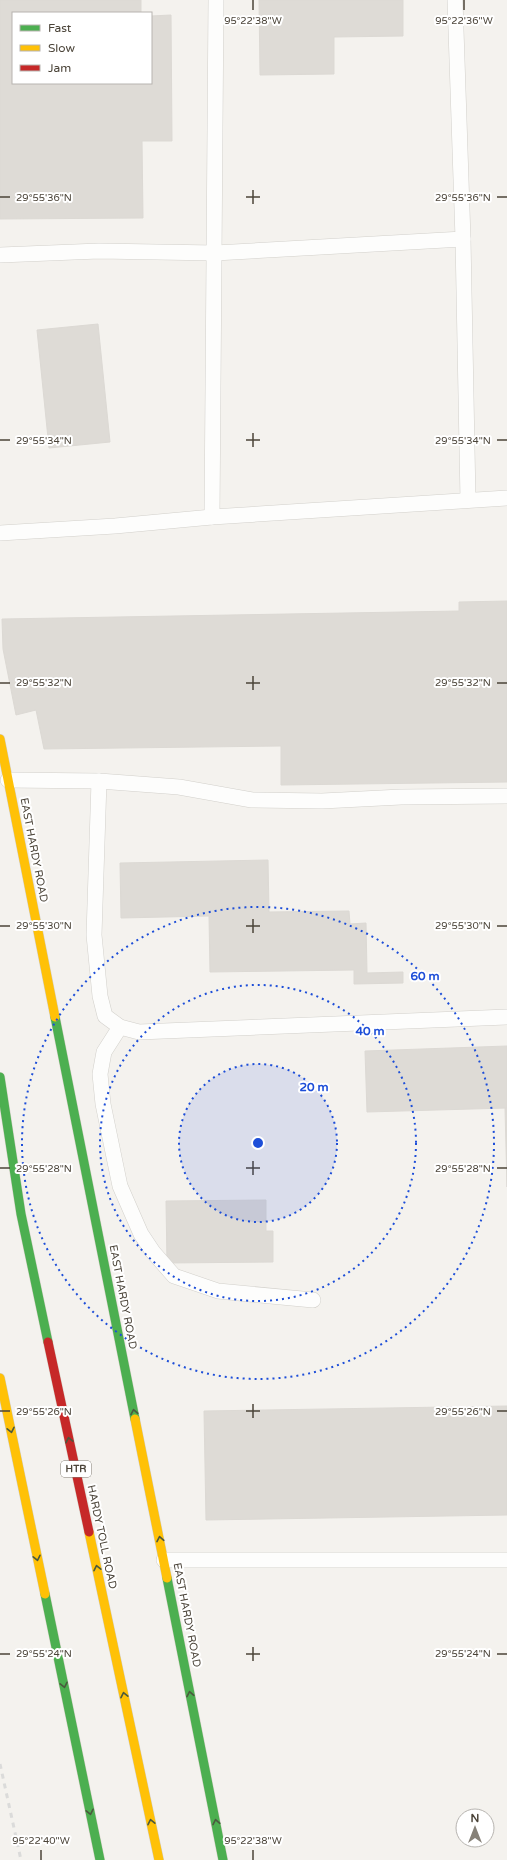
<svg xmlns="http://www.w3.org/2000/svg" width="507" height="1860" font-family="'Varela Round',sans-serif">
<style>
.building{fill:#dedbd6;stroke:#dcd9d4}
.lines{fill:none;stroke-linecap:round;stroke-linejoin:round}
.lane-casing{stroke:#d2d0cb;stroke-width:16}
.fast-casing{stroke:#d3cfc5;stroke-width:10}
.slow-casing{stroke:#d3cfc5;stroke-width:10}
.jam-casing{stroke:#d3cfc5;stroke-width:10}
.lane{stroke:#fdfdfc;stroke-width:15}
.fast{stroke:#4caf50;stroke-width:9}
.slow{stroke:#ffc107;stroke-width:9}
.jam{stroke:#c62828;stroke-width:9}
.rail{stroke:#dbdbda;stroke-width:3;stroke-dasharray:5 5;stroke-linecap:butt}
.oneway{stroke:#4b593e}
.ticks{fill:none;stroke:#4b4439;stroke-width:1.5}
.ring{fill:none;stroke:#1d4ed8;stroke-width:2;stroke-dasharray:2 4}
.labels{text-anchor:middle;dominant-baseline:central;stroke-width:4;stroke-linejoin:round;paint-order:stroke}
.shield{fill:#fff;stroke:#817c74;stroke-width:1}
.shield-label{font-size:10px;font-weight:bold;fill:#4b4439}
.street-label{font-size:11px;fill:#4b4439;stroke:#fff}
.ticks-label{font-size:10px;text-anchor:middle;fill:#4b4439;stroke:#fff;stroke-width:4;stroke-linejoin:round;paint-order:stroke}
.centre{fill:#1d4ed8;stroke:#fff;stroke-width:2}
.ring-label{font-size:12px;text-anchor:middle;font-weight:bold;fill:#1d4ed8;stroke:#fff;stroke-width:4;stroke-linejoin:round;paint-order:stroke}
</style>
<rect width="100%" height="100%" fill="#f4f2ee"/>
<g class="building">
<path d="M0,0H141V13H13V83H151V16L171,15L172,141H142L143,218L0,219Z"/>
<path d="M259,0H403V36L334,37V74L260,75Z"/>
<path d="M98,324L110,442L49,448L37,330Z"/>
<path d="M507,601V782L281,785V746L44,749L36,710L16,715L3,649L2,619L459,611V602Z"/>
<path d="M268,860L269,912L349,911L350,924L366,923L367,973L403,972V983L354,984V970L210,972L209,916L121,918L120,863Z"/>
<path d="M507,1046V1108L367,1112L365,1051Z"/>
<path d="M505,1108H507V1187Z"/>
<path d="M266,1200V1231H273V1262L167,1263L166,1201Z"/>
<path d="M507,1406V1515L206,1520L204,1411Z"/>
</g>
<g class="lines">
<defs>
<g id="lane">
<path d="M463,239L468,500"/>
<path d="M0,255L99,251L215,253L463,239L455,0"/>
<path d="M212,517L216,0"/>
<path d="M0,533L115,526L212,517L507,498"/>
<path d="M8,780L99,781L179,787L252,800L322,801L401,797L507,796"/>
<path d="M99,781L94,935L100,996L105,1016L120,1027L139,1032L507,1017"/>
<path d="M120,1027L104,1052L100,1074L103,1104L120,1186L141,1234L153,1252L174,1276L218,1291L313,1300"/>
<path d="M164,1560H507"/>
</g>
<g id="fast">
<path d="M55,1017L135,1419"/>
<path d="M0,1077L21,1214L48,1342"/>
<path d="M167,1578L223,1860"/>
<path d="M45,1594L100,1860"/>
</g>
<g id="slow">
<path d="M0,739L55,1017"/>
<path d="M0,1378L45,1594"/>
<path d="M135,1419L167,1578"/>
<path d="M89,1532L159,1860"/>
</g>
<path id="jam" d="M48,1342L89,1532"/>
</defs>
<use href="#lane" class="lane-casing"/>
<use href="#fast" class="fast-casing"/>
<use href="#slow" class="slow-casing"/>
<use href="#jam" class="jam-casing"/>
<use href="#lane" class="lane"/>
<use href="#fast" class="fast"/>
<use href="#slow" class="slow"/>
<use href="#jam" class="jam"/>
<path class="rail" d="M0,1764L21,1860"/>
</g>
<defs><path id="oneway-chevron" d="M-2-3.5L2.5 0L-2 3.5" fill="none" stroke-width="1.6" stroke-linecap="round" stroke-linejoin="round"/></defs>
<g class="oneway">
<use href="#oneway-chevron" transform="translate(134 1412) rotate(-101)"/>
<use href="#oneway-chevron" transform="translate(11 1430) rotate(78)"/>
<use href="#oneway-chevron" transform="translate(69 1440) rotate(-102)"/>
<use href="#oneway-chevron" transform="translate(160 1539) rotate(-101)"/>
<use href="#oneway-chevron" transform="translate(37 1558) rotate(78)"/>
<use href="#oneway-chevron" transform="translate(97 1568) rotate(-102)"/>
<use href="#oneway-chevron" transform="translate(64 1685) rotate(78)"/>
<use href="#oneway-chevron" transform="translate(190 1694) rotate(-101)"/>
<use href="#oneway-chevron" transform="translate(124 1695) rotate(-102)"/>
<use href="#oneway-chevron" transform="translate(90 1812) rotate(78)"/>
<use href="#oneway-chevron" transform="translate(151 1822) rotate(-102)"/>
<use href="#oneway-chevron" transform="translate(216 1822) rotate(-101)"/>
</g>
<path class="ticks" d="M253,0V10M464,0V10M253,190V204M0,197H10M246,197H260M497,197H507M253,433V447M0,440H10M246,440H260M497,440H507M253,676V690M0,683H10M246,683H260M497,683H507M253,919V933M0,926H10M246,926H260M497,926H507M253,1161V1175M0,1168H10M246,1168H260M497,1168H507M253,1404V1418M0,1411H10M246,1411H260M497,1411H507M253,1647V1661M0,1654H10M246,1654H260M497,1654H507M41,1850V1860M253,1850V1860"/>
<circle cx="258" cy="1143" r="79" fill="#1d4ed8" fill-opacity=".12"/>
<g class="ring">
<circle cx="258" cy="1143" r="79"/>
<circle cx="258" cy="1143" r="158"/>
<circle cx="258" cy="1143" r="236"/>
</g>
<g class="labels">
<rect class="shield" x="61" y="1461" width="30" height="16" rx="3"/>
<g class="shield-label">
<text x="76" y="1469">HTR</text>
</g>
<g class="street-label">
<text transform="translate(34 850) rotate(79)">EAST HARDY ROAD</text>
<text transform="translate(123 1297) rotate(79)">EAST HARDY ROAD</text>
<text transform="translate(102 1537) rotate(78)">HARDY TOLL ROAD</text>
<text transform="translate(187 1615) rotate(79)">EAST HARDY ROAD</text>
</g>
</g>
<g class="ticks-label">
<text x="253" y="24">95°22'38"W</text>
<text x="464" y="24">95°22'36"W</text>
<text x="44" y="201">29°55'36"N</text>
<text x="463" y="201">29°55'36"N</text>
<text x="44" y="444">29°55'34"N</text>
<text x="463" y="444">29°55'34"N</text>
<text x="44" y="686">29°55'32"N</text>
<text x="463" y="686">29°55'32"N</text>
<text x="44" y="929">29°55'30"N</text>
<text x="463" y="929">29°55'30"N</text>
<text x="44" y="1172">29°55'28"N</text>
<text x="463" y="1172">29°55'28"N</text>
<text x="44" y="1415">29°55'26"N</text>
<text x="463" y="1415">29°55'26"N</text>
<text x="44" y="1657">29°55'24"N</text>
<text x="463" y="1657">29°55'24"N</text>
<text x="41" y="1844">95°22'40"W</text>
<text x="253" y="1844">95°22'38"W</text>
</g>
<circle cx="258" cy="1143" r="6" class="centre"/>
<g class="ring-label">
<text x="425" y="980">60 m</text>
<text x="370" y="1035">40 m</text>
<text x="314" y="1091">20 m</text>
</g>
<rect x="12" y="12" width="140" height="72" fill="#ffffff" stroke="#b7b4b0"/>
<rect x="20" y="25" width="20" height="6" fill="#4caf50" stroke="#b7b4b0"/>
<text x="48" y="32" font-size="12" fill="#4b4439">Fast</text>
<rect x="20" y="45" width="20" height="6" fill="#ffc107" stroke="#b7b4b0"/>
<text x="48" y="52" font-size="12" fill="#4b4439">Slow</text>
<rect x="20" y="65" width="20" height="6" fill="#c62828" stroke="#b7b4b0"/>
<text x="48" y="72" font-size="12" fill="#4b4439">Jam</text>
<g transform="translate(475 1828)"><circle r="19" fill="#ffffff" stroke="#b7b4b0"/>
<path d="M0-3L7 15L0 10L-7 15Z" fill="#868178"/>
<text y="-6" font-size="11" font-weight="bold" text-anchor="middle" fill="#4b4439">N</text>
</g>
</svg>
